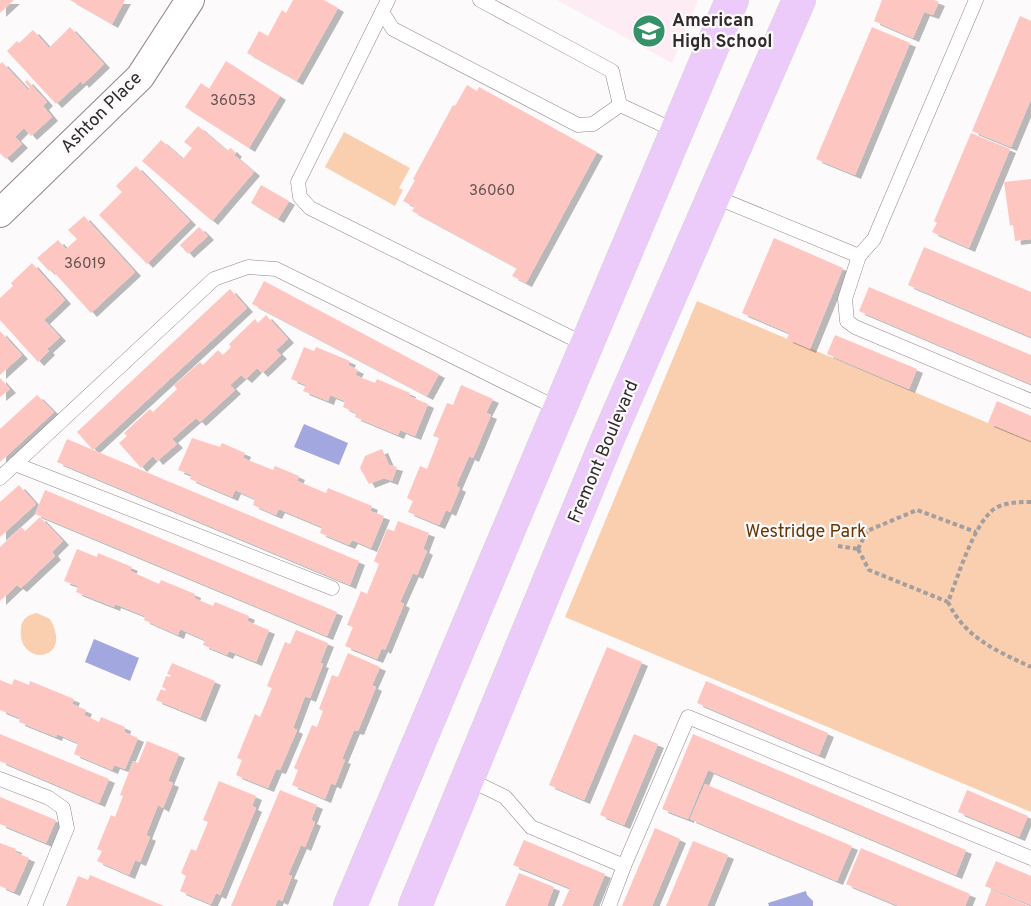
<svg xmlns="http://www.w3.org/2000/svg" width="1031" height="906" font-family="Overpass,sans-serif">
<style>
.built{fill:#feecf4}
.green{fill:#facfaf}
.water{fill:#a3a7df}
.building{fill:#fec6c1;filter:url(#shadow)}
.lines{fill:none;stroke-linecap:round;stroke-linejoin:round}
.lane-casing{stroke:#93868b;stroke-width:15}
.street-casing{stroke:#93868b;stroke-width:30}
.primary-casing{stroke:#d6d5d5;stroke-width:34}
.path{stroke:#a39fa1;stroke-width:4;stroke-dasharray:4.5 3;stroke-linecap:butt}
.lane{stroke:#fff;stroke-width:14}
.street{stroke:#fff;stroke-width:28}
.primary{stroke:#eccbfa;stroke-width:33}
.labels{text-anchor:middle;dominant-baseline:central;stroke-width:4.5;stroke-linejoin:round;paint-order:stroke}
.number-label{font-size:15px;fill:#645252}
.poi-label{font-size:18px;font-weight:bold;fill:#312b2d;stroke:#fdfafb;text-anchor:start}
.street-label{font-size:18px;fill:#312b2d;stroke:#fdfafb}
.park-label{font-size:18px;fill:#663604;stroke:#fdfafb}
</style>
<defs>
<filter id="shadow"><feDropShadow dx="6" dy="4" stdDeviation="0" flood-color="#0004"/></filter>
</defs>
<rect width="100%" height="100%" fill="#fdfafb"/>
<path class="built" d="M557,0H698L672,63Z"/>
<g class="green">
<path d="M344,132L410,168L399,188L403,190L395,206L325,167Z"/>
<path d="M697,301L1031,441V812L565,617Z"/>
<path d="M37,613L50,619C75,663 16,667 21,628C22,618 28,615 37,613Z"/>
</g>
<g class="water">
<path d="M304,424L348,443L339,465L294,447Z"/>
<path d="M94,639L139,658L130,681L85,662Z"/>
<path d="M806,891L807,895L813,901V906H769L768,903Z"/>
</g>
<g class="building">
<path d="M0,0H14L0,13Z"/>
<path d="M70,0H125L112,24Z"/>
<path d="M293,0H324L338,8L297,81L247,53L259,31L268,36L282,10L286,13Z"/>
<path d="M882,0H934L939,2L933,15L924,12L913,38L874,21Z"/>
<path d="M1020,16L1031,21V99L1011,147L972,131Z"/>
<path d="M70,27L104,64L83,84L81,81L56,104L7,51L17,41L19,43L33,30L49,48Z"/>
<path d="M872,27L910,43L855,175L816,159Z"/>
<path d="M226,61L280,96L249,148L185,107L201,83L209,89Z"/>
<path d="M2,62L28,90L30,88L25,82L27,80L47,102L43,106L52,117L31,136L24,128L15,137L22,144L6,159L0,153V64Z"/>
<path d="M467,85L477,91L479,87L597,152L526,283L512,276L517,268L412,211L415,207L403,201L415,180L413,179L453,105L455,106Z"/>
<path d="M198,126L227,151L231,148L236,153L234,155L254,172L212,221L142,161L161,140L183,159L192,148L184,142Z"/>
<path d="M971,133L1010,149L969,248L932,232L937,223L934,221Z"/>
<path d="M136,166L190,221L147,264L99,215L122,192L116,186Z"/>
<path d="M1031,179V239L1015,241L1013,225L1010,226L1004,182Z"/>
<path d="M261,185L289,201L278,219L251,203Z"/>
<path d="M84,216L135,272L91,313L51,269L49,271L37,258L58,240L66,249L77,239L68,230Z"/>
<path d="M199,227L208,236L188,254L180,245Z"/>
<path d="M774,238L843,268L810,349L787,339L789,333L742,313Z"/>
<path d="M924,247L1031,292V337L908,285Z"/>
<path d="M32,263L65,300L44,320L60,337L47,349L49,351L38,362L0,320V298L13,286L11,283Z"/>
<path d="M264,281L439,374L427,396L252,304Z"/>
<path d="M869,287L1031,355V384L859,311Z"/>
<path d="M230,289L247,308L93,450L77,432Z"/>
<path d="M266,315L288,339L276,350L281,355L262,373L257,368L246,379L241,375L230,385L235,390L200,422L196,418L172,439L177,444L157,461L153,456L141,468L119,443L127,436L124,433L150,409L153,412L177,389L174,385L200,362L203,365L218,350L223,355L231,347L229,344L255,319L258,323Z"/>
<path d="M0,331L22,355L0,375Z"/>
<path d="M835,335L917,369L909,389L827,354Z"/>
<path d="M304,347L314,351L316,347L350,361L348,365L358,370L355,375L375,383L377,379L410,393L409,396L428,404L415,436L400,430L398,435L355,417L356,413L343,407L345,401L330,395L328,401L303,391L306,385L291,379Z"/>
<path d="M0,378L10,389L0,397Z"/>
<path d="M461,385L493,399L486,413L491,415L473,458L469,456L456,486L460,488L450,512L446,510L439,525L408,512L413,501L407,498L420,466L427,469L439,438L433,436L447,403L453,405Z"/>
<path d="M37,395L54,412L0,462V429Z"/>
<path d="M997,401L1031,416V441L988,423Z"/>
<path d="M192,438L220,447L222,443L245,453L243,458L273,470L275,466L299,476L297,481L326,493L328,488L372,506L370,511L384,516L371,548L352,540L349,545L320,533L322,527L279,509L276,515L253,505L255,499L235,490L232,497L190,479L192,475L178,470Z"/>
<path d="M67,439L359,561L350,585L57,462Z"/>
<path d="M382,449L389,465L397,467L392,481L384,478L369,484L360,468L365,456Z"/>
<path d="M19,485L36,504L0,537V502Z"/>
<path d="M45,490L337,612L327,636L35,514Z"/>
<path d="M40,517L63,541L52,552L55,556L21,588L17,585L0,601V547L21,527L25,531Z"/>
<path d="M398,521L429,533L423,549L427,551L417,575L413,573L400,602L404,604L385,650L382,648L377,659L345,646L353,627L347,625L361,591L367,594L379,564L374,561L387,529L394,531Z"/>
<path d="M77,549L97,557L98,553L132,567L130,571L159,584L161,580L195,594L194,598L213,606L215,602L249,616L247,621L269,630L256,662L229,651L227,655L203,645L205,640L180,629L178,635L144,620L145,616L115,604L114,607L76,592L78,586L64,581Z"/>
<path d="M296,630L328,643L320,663L323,664L310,698L305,696L293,728L297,730L280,770L276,769L268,788L236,775L242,760L237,758L255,714L260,717L272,688L267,686L285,642L290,644Z"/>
<path d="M607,647L642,662L584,800L549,785Z"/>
<path d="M348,653L380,667L372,685L376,687L358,731L354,730L342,759L345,760L335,785L331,783L325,799L292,785L298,770L294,768L312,725L317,727L323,711L319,709L332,675L338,677Z"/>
<path d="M172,663L215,681L200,718L156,700L161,689L165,691L166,689L162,687L166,676L170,677L171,675L167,674Z"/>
<path d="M14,679L29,685L30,681L74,699L72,704L86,710L84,715L99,722L101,717L125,727L124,732L138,738L125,769L114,765L112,770L74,754L78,743L57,734L56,737L19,722L20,718L0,710V680L12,685Z"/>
<path d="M706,681L828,733L819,755L697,703Z"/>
<path d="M0,734L109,779L99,803L0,761Z"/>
<path d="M634,734L658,744L624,825L600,815Z"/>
<path d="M693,734L966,850L956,875L708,770L688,819L662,809Z"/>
<path d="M147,741L179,754L168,781L173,783L163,808L158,805L146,835L150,837L140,862L135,860L129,875L97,861L102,851L97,849L111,815L115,817L123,796L120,795L133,761L138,763Z"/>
<path d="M219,781L256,796L252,806L256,808L220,895L216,893L211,904L180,891L186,876L181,873L191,849L196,851L208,822L203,820Z"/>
<path d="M705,784L852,846L837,881L690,819Z"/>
<path d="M280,790L317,805L311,820L315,822L305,847L301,845L288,875L292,876L282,901L278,899L275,906H231Z"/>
<path d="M967,790L1028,816L1019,837L958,812Z"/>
<path d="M0,797L56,820L46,843L0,824Z"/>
<path d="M655,828L680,839L652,906H622Z"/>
<path d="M524,840L605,874L592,906H562L570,888L513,865Z"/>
<path d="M693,841L728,855L707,906H666Z"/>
<path d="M0,843L16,849L15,852L29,858L14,892L0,886Z"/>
<path d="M861,848L970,894L965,906H899L846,884Z"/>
<path d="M996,861L1031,876V905L985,886Z"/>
<path d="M519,873L554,887L547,906H505Z"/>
<path d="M90,875L164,906H66L78,876L88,880Z"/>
<path d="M991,890L1029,906H985Z"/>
</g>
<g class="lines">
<defs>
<g id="lane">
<path d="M388,0L298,182L300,197L310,208L586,345"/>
<path d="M480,0L612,71L620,105L676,131"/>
<path d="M976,0L874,239L859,256L845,299L847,321L855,327L1031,401"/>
<path d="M382,12L393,29L578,125L593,124L620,105"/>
<path d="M713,196L859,256"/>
<path d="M15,464L332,588"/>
<path d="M0,478L214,279L248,267L276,269L559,409"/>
<path d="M0,779L49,798L63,808L67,828L35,906"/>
<path d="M468,779L505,797L531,827L624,866L688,717L1031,858"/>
<path d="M609,906L624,866"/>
</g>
<path id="street" d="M0,213L140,77L190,0"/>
<g id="primary">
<path d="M350,906L732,0"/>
<path d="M415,906L608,438L799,0"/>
</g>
</defs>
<use href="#lane" class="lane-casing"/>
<use href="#street" class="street-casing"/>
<use href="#primary" class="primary-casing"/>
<g class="path">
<path d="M1031,502C1019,502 1005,502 994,509C973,525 958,577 948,602C965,638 997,651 1031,667"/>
<path d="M838,546L858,549"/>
<path d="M858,549L867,531L917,510L976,532"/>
<path d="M858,549L869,570L948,602"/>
</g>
<use href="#lane" class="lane"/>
<use href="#street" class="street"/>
<use href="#primary" class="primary"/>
</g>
<defs>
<symbol id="school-disc" viewBox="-11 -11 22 22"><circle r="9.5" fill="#349168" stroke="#fdfafb"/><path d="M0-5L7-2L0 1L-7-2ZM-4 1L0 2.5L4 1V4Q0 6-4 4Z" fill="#fff"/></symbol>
</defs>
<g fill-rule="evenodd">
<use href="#school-disc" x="630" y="12" width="38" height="38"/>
</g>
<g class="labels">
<g class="number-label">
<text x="233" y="101">36053</text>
<text x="492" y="191">36060</text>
<text x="85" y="264">36019</text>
</g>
<g class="poi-label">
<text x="672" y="21">American<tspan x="672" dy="21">High School</tspan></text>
</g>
<g class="street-label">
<text transform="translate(102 113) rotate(-45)">Ashton Place</text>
<text transform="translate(604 452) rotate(-67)">Fremont Boulevard</text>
</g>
<g class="park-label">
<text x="806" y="532">Westridge Park</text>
</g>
</g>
</svg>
